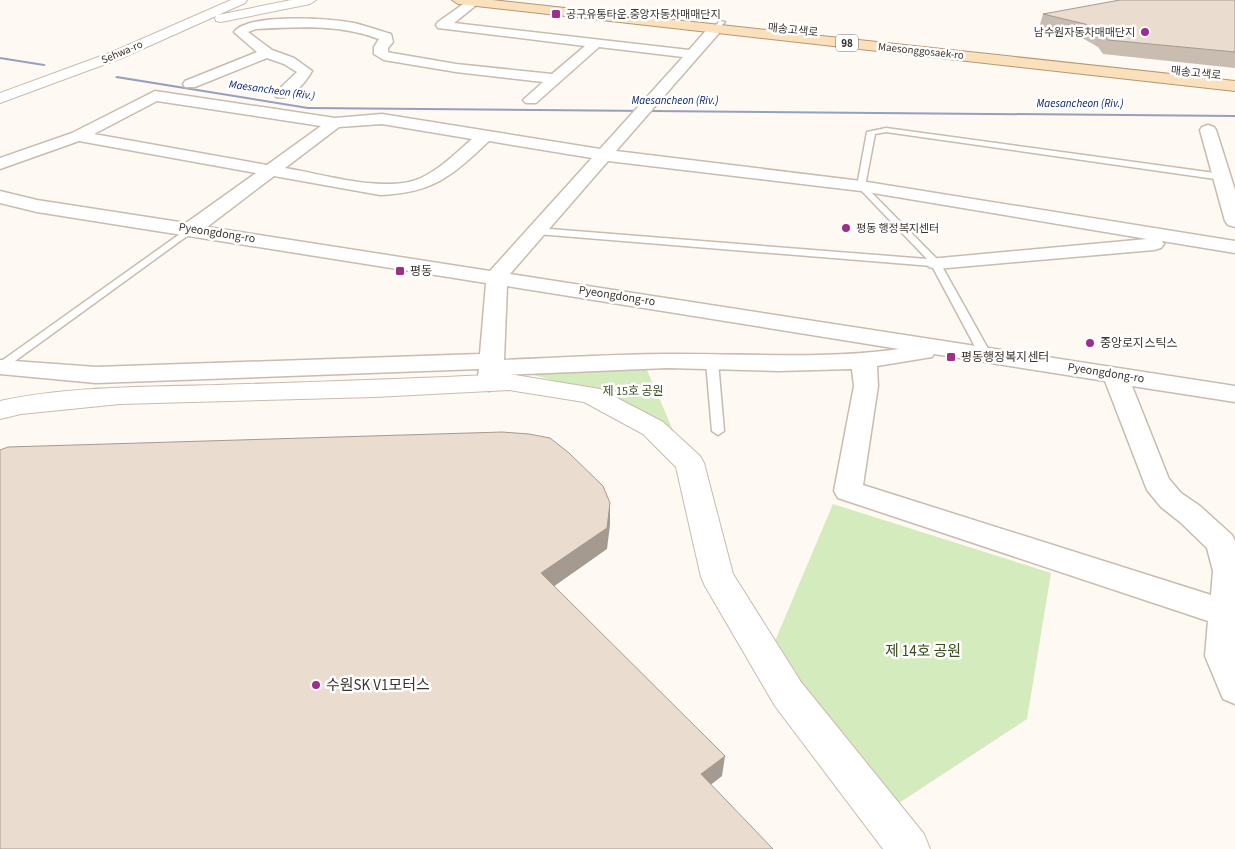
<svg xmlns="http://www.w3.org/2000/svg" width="1235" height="849" font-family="'Source Sans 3','Noto Sans KR',sans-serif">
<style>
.green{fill:#d4ebbd}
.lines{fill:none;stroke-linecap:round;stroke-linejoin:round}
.stream{fill:#94a0bc;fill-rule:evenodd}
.service-casing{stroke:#c9bbae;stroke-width:3}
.minor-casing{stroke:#c9bbae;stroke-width:3}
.tertiary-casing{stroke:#c9bbae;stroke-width:2}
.secondary-casing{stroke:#c9bbae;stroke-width:2}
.primary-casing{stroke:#b6976f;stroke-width:2}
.service{fill:#fff;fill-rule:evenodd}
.minor{fill:#fff;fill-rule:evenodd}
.tertiary{fill:#fff;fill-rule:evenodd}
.secondary{fill:#fff;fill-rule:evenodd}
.primary{fill:#fbe0be;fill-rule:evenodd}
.wall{fill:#c9bdb1}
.shaded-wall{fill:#a49a90}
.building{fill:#eadcce;stroke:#a49a90}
.poi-dot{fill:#9f2e8b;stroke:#fff;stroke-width:2}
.labels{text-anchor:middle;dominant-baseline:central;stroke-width:5;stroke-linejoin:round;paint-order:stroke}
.far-poi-label{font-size:11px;fill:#3a342f;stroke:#fff;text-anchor:start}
.far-street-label{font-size:11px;fill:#3a342f;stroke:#fff}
.shield{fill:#fff;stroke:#75716d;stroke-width:1}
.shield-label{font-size:11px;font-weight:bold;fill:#3a342f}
.far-water-label{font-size:11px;font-style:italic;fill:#07216e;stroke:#fff}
.street-label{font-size:12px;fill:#3a342f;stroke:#fff}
.poi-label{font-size:12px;fill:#3a342f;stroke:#fff;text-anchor:start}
.park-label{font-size:12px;fill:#374e1a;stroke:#fff}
.near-park-label{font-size:15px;fill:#374e1a;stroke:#fff}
.near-poi-label{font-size:15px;fill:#3a342f;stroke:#fff;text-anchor:start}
</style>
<rect width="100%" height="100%" fill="#fff9f4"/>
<g class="green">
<path d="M507,368L647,370L678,442L597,392Z"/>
<path d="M833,504L1051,573L1027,719L899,803L772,648Z"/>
</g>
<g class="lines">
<g class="stream">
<path d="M0,57L44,64L46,65L44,66L0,59Z"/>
<path d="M117,76L308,107L1235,115V117L308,109L116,78L115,77Z"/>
</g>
<defs>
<g id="service">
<path d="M720,21L725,22L717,30H713V28Z"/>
<path d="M886,128L1222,174L1226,177L1222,180L886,132L875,134L865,186L939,261L991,354L985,357L979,354L932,266L537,234L532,231L537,228L927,259L857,186L867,132Z"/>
<path d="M191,226L194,227V231L4,369L0,371V362Z"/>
<path d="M712,359L718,362L724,431L718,435L712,431L706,362Z"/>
</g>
<g id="minor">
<path d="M469,0H479L480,2L454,23L689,50L710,26H720L721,29L720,32L616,151L861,181L1235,241V253L1162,241L1164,244L1161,248L1154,250L936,269L929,267L926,263L929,259L1147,239L861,191L608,161L510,274L1235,386V402L1132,386L1169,479L1181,493L1200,506L1232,535L1235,541V704L1223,699L1205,656L1208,621L838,498L834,491L854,386L852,369L778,371L667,368L502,375L501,383L498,388L489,391L480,388L477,383L479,369L96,383L0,374V360L96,367L480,354L486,283L37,212L0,203V191L37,200L186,223L256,173L79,141L0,169V158L72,133L155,91L335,118L382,114L600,149L683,57L599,47L536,103H526L523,100L543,82L456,72L384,60L374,54V47L379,39C339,24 298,27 256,29L248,32L272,50L294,58L312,71C305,83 291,101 276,97L274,94L297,72L284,64L267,58L195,87H185L183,84L185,81L257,52L234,32C247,13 331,18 354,23C366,26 378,30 391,34L393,42L388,48V52L392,53L456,64L552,74L585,46L438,28L436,25L438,22ZM157,101L321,126L267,165L94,134ZM382,124L472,139C456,153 440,169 421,178C386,194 323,174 285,168L339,127ZM489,141L592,158L490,271L207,227L274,176L380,195C433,193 452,176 489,141ZM507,286L899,349C822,360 745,353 667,354C613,354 558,358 504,360ZM934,354L1105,381L1147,490L1161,507L1180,522L1207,548L1213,571L1211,595L863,485L878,386L877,366L932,357Z"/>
<path d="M1208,125L1214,127L1216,130L1235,190V227L1228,225L1225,221L1200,130L1202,127Z"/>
</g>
<path id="tertiary" d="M509,374L600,389L663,422L700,456L704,463L733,574L801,682L924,834L930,849H883L775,706L705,586L701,577L676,467L643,434L584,402L509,390L375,397L120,404L21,414L0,419V401C68,386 148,387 218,385C315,382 412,379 509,374Z"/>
<path id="secondary" d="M231,0H247L245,3L218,15L291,0H316L310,4L221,22L216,21L215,18L216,16L122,58L0,103V93L112,52Z"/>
<path id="primary" d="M452,0H492L1235,81V91L458,4Z"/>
</defs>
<use href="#service" class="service-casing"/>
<use href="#minor" class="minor-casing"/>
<use href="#tertiary" class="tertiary-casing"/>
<use href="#secondary" class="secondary-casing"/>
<use href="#primary" class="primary-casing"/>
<use href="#service" class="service"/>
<use href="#minor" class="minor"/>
<use href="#tertiary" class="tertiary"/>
<use href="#secondary" class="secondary"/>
<use href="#primary" class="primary"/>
</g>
<path class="wall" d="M1235,0V68L1103,54L1098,47L1084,39L1039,28L1043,14Z"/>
<g class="shaded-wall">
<path d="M610,503V525L607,549L543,594L541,573Z"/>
<path d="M725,756L722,776L699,794L701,774Z"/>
</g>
<g class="building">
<path d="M1120,0H1235V52L1108,40L1103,33L1089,25L1043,14Z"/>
<path d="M502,432L529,434L550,438L569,453L603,486L610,503L607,528L541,573L725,756L701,774L773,849H0V450L8,447Z"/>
</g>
<g class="poi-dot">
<rect x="551" y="9" width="10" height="10" rx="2.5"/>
<circle cx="1145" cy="32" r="5"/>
<circle cx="846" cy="228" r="5"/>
<rect x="395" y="266" width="10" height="10" rx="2.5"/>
<circle cx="1090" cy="343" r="5"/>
<rect x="946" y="352" width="10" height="10" rx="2.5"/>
<circle cx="316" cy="685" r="5"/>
</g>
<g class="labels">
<g class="far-poi-label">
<text x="566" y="14">공구유통타운.중앙자동차매매단지</text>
<text x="1135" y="32" text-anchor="end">남수원자동차매매단지</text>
<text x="856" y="228">평동 행정복지센터</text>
</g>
<g class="far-street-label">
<text transform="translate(793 30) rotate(6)">매송고색로</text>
<text transform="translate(921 51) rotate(6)">Maesonggosaek-ro</text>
<text transform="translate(122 52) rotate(-23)">Sehwa-ro</text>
<text transform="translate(1196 73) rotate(6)">매송고색로</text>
</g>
<rect class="shield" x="836" y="34.5" width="22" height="17" rx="4"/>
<g class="shield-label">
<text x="847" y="43">98</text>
</g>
<g class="far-water-label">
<text transform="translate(272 90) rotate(8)">Maesancheon (Riv.)</text>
<text x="675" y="100">Maesancheon (Riv.)</text>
<text x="1080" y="103">Maesancheon (Riv.)</text>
</g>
<g class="street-label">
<text transform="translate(217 233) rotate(9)">Pyeongdong-ro</text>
<text transform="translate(617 296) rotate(9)">Pyeongdong-ro</text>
<text transform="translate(1106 373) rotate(9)">Pyeongdong-ro</text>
</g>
<g class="poi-label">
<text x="410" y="271">평동</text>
<text x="1100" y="343">중앙로지스틱스</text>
<text x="961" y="357">평동행정복지센터</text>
</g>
<g class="park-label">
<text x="633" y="391">제 15호 공원</text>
</g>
<g class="near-park-label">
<text x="923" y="651">제 14호 공원</text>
</g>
<g class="near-poi-label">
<text x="326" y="685">수원SK V1모터스</text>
</g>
</g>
</svg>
